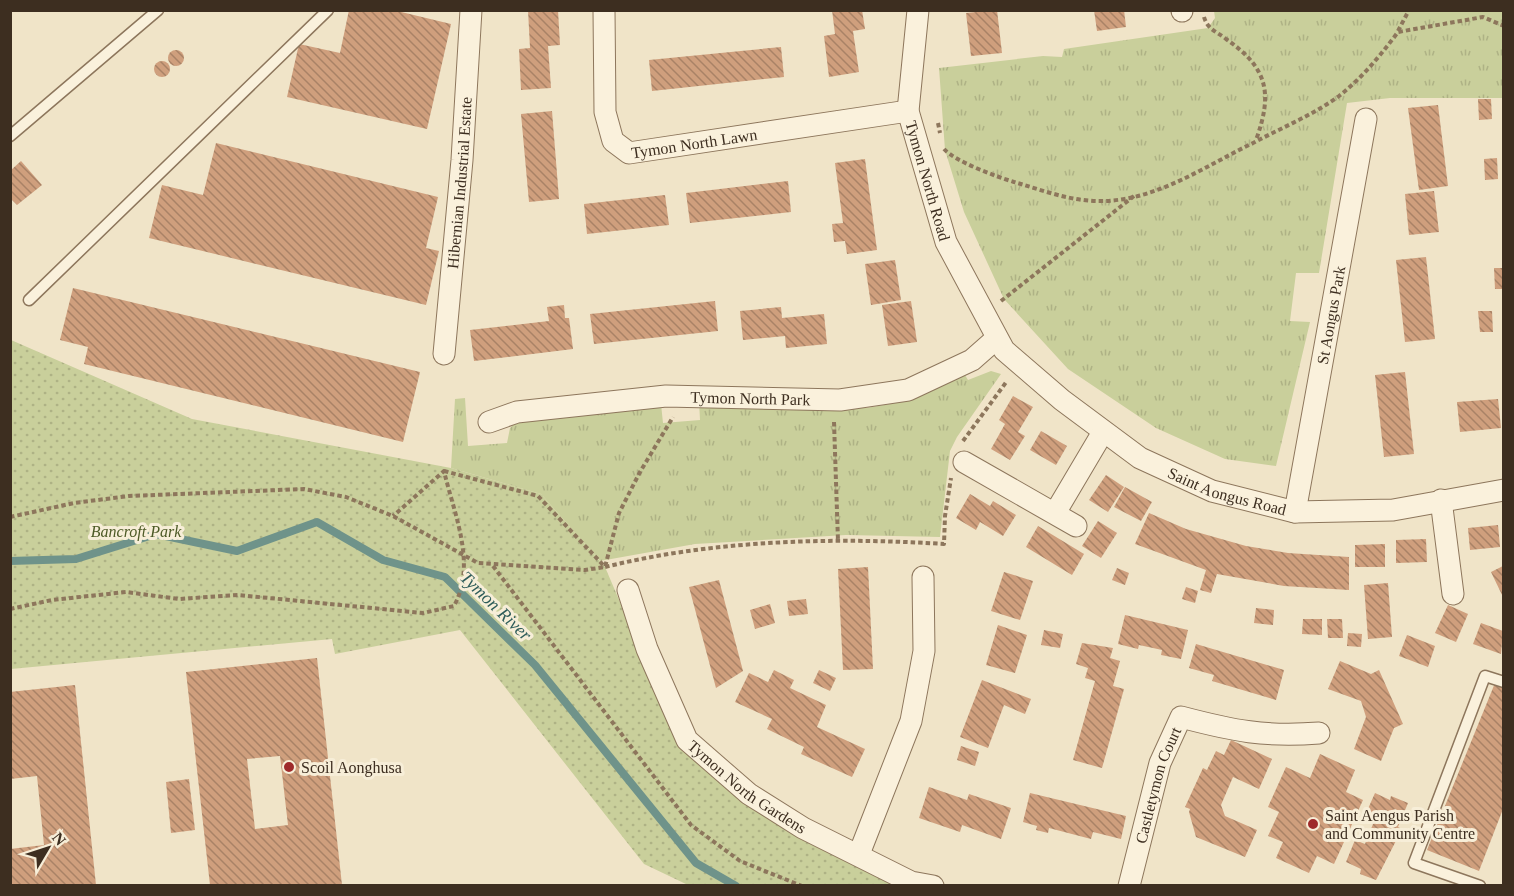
<svg xmlns="http://www.w3.org/2000/svg" width="1514" height="896" font-family="Georgia,serif">
<style>
.grass{fill:url(#grass-tufts)}
.park{fill:url(#park-dots)}
.lines{fill:none;stroke-linecap:round;stroke-linejoin:round}
.stream{stroke:#6f938a;stroke-width:8}
.building{fill:url(#building-back-hatch);fill-rule:evenodd}
.lane-casing{stroke:#8d765c;stroke-width:13}
.street-casing{stroke:#8d765c;stroke-width:23}
.path{stroke:#8d765c;stroke-width:4;stroke-dasharray:4.5 3;stroke-linecap:butt}
.lane{stroke:#faf1dc;stroke-width:10}
.street{stroke:#faf1dc;stroke-width:21}
.poi-dot{fill:#9e2a2b;stroke:#f7eed8;stroke-width:2}
.labels{text-anchor:middle;dominant-baseline:central;stroke-width:6;stroke-linejoin:round;paint-order:stroke}
.street-label{font-size:16px;fill:#3d2e20;stroke:#f7eed8}
.park-label{font-size:16px;font-style:italic;fill:#4d5a26;stroke:#f7eed8}
.poi-label{font-size:16px;fill:#3d2e20;stroke:#f7eed8;text-anchor:start}
.water-label{font-size:18px;font-style:italic;fill:#2f5d5a;stroke:#f7eed8}
</style>
<defs>
<pattern id="grass-tufts" width="24" height="20" patternUnits="userSpaceOnUse" patternTransform="scale(1.5)"><rect width="24" height="20" fill="#c9cf9b"/><path d="M3 7l-1-3M5 7V3M7 7l1-3M15 17l-1-3M17 17v-4M19 17l1-3" fill="none" stroke="#aeb285"/></pattern>
<pattern id="park-dots" width="8" height="8" patternUnits="userSpaceOnUse" patternTransform="scale(1.5)"><rect width="8" height="8" fill="#c9cf9b"/><path d="M2 2h.1M6 6h.1" fill="none" stroke="#aeb285" stroke-width="1.8" stroke-linecap="round"/></pattern>
<pattern id="building-back-hatch" width="6" height="6" patternUnits="userSpaceOnUse" patternTransform="scale(1.5)"><rect width="6" height="6" fill="#cf9f7d"/><path d="M-1 5l2 2M0 0l6 6M5-1l2 2" fill="none" stroke="#a98266"/></pattern>
</defs>
<rect width="100%" height="100%" fill="#f0e4c8"/>
<g class="grass">
<path d="M1214,11H1503V98H1390L1347,103L1319,273H1296L1290,321L1310,322L1276,466L1225,459L1156,428L1068,369L1004,299L964,212L945,150L939,68L1043,56L1062,57L1064,49L1208,28L1215,18Z"/>
<path d="M991,371L1001,374L957,437L950,451L940,537L846,535L695,544L600,561L541,494L451,468L455,399L465,398L468,446L507,443L510,428L518,421L661,404L663,423L700,420L699,401L866,408L902,402L965,375L968,380Z"/>
</g>
<path class="park" d="M11,340L192,419L451,468L541,494L605,567L679,740L909,885H688L644,864L460,630L335,654L332,639L11,669Z"/>
<g class="lines">
<path class="stream" d="M10,561L76,559L156,534L237,551L317,522L383,560L445,577L535,665L696,863L736,886"/>
</g>
<g class="building">
<path d="M349,10H393L451,24L427,129L287,97L299,44L340,53Z"/>
<path d="M528,10H558L560,45L548,46L551,88L521,90L519,49L530,48Z"/>
<path d="M832,10H862L865,29L853,31L859,72L829,77L824,36L835,34Z"/>
<path d="M997,10L1002,53L971,56L966,13Z"/>
<path d="M1094,10H1124L1126,27L1097,31Z"/>
<path d="M781,47L784,77L652,91L649,60Z"/>
<circle cx="176" cy="58" r="8"/>
<circle cx="162" cy="69" r="8"/>
<path d="M1478,99H1491L1492,119L1479,120Z"/>
<path d="M1438,105L1448,186L1419,190L1408,108Z"/>
<path d="M552,111L559,199L529,202L521,114Z"/>
<path d="M216,143L438,197L426,248L439,251L426,305L149,238L162,185L203,195Z"/>
<path d="M1497,158L1498,179L1485,180L1484,159Z"/>
<path d="M865,159L877,250L847,254L845,241L834,242L832,224L843,223L835,163Z"/>
<path d="M21,161L42,185L17,205L10,198V171Z"/>
<path d="M788,181L791,212L690,223L686,193Z"/>
<path d="M1434,191L1439,232L1409,235L1405,194Z"/>
<path d="M665,195L669,225L587,234L584,204Z"/>
<path d="M1426,257L1435,339L1405,342L1396,260Z"/>
<path d="M895,260L901,300L871,305L865,264Z"/>
<path d="M1494,268H1503V289H1495Z"/>
<path d="M73,288L420,372L403,442L84,364L88,347L60,340Z"/>
<path d="M715,301L718,331L594,344L590,314Z"/>
<path d="M911,301L917,342L888,346L882,305Z"/>
<path d="M564,305L565,318H569L573,349L474,361L470,330L549,321L547,307Z"/>
<path d="M781,307L782,318L824,314L827,344L786,348L785,336L743,340L740,311Z"/>
<path d="M1478,311H1492L1493,332H1480Z"/>
<path d="M1405,372L1414,454L1384,457L1375,375Z"/>
<path d="M1013,396L1033,407L1018,432L1025,436L1010,460L991,449L1005,424L999,420Z"/>
<path d="M1498,399L1501,428L1460,432L1457,402Z"/>
<path d="M1041,431L1067,446L1056,465L1030,450Z"/>
<path d="M1106,475L1124,487L1108,512L1089,500Z"/>
<path d="M1125,487L1152,502L1141,521L1114,507Z"/>
<path d="M970,494L990,506L993,501L1016,515L1003,536L980,522L976,530L956,518Z"/>
<path d="M1149,513L1186,529L1246,546L1288,553L1349,557V590L1284,586L1217,574L1211,593L1200,590L1206,570L1135,544Z"/>
<path d="M1098,521L1117,533L1101,558L1082,546Z"/>
<path d="M1498,525L1500,547L1470,550L1468,528Z"/>
<path d="M1038,526L1084,554L1072,575L1026,547Z"/>
<path d="M1426,539L1427,562L1396,563V540Z"/>
<path d="M1385,544V567H1355V545Z"/>
<path d="M1503,566V597L1491,572Z"/>
<path d="M868,567L873,669L843,670L838,569Z"/>
<path d="M1117,568L1129,573L1125,585L1112,580Z"/>
<path d="M1004,572L1033,581L1020,620L991,611Z"/>
<path d="M719,580L743,671L716,688L689,587Z"/>
<path d="M1388,583L1392,637L1368,639L1364,585Z"/>
<path d="M1186,587L1198,591L1195,603L1182,599Z"/>
<path d="M806,599L808,614L789,616L787,601Z"/>
<path d="M770,604L775,623L755,629L750,610Z"/>
<path d="M1448,605L1468,614L1456,642L1435,633Z"/>
<path d="M1256,608L1274,610L1273,625L1254,623Z"/>
<path d="M1125,615L1188,630L1181,659L1161,655L1162,650L1153,648L1139,645L1138,649L1118,644Z"/>
<path d="M1303,619H1322V635L1302,634Z"/>
<path d="M1327,619H1342L1343,638H1328Z"/>
<path d="M1481,623L1503,631L1501,654L1473,644Z"/>
<path d="M998,625L1027,635L1015,673L986,665Z"/>
<path d="M1044,630L1063,634L1060,648L1041,645Z"/>
<path d="M1348,633L1362,634L1361,647L1347,646Z"/>
<path d="M1407,635L1435,646L1428,667L1399,656Z"/>
<path d="M1082,643L1113,648L1110,658L1120,661L1113,686L1124,689L1102,768L1073,760L1095,681L1085,678L1088,668L1076,664Z"/>
<path d="M1196,644L1284,670L1276,700L1212,681L1214,675L1189,668Z"/>
<path d="M317,658L342,885H210L186,672ZM280,756L288,825L255,829L247,759Z"/>
<path d="M1340,661L1371,674L1379,670L1403,724L1394,728L1381,761L1354,749L1366,717L1361,701L1328,689Z"/>
<path d="M774,670L794,680L790,688L826,705L817,727L865,749L852,777L801,754L804,747L767,729L772,719L735,702L749,673L768,682Z"/>
<path d="M819,670L836,678L830,691L813,683Z"/>
<path d="M982,680L1031,699L1025,714L1004,705L988,748L960,737Z"/>
<path d="M1495,683L1503,686V809L1479,871L1427,850Z"/>
<path d="M75,685L96,885H10V849L44,845L37,776L10,779V692Z"/>
<path d="M1231,740L1272,759L1259,789L1233,777L1221,805L1225,816L1257,830L1245,857L1196,837L1189,812L1190,809L1185,807L1203,768L1207,770L1216,751L1224,755Z"/>
<path d="M961,746L979,752L975,766L957,760Z"/>
<path d="M1320,754L1355,770L1346,792L1363,800L1334,864L1317,856L1309,873L1276,858L1283,842L1268,836L1279,812L1268,807L1286,767L1310,778Z"/>
<path d="M189,779L195,830L171,833L166,782Z"/>
<path d="M929,787L967,800L969,794L1011,808L1001,839L962,825L960,832L919,818Z"/>
<path d="M1030,793L1126,816L1121,839L1093,832L1091,839L1049,828L1048,833L1036,830L1037,826L1023,822Z"/>
<path d="M1375,793L1390,800L1391,796L1408,803L1398,827L1402,829L1376,880L1360,874L1361,869L1346,862L1355,840L1365,844L1373,824L1363,820Z"/>
</g>
<g class="lines">
<defs>
<g id="lane">
<path d="M10,136L158,10"/>
<path d="M29,300L328,10"/>
<path d="M1480,886L1414,863L1485,676L1504,682"/>
</g>
<g id="street">
<path id="s1" d="M604,10L605,112L613,141L629,153L908,111"/>
<path id="s2" d="M918,10L908,111L946,242L1004,350L1062,400L1140,458L1212,491L1295,512L1393,510L1504,490"/>
<path d="M1182,10V11"/>
<path id="s3" d="M444,354L462,160L471,10"/>
<path id="s4" d="M489,422L517,412L666,396L840,400L908,390L972,360L997,338"/>
<path d="M964,462L1076,526"/>
<path d="M1441,500L1453,594"/>
<path id="s5" d="M1295,512L1366,119"/>
<path d="M1055,513L1103,432"/>
<path id="s6" d="M628,590L647,649L687,740L749,794L803,828L911,882L933,886"/>
<path d="M859,854L911,721L924,651L923,577"/>
<path id="s7" d="M1129,886L1160,763L1181,717C1234,731 1264,737 1319,733"/>
</g>
</defs>
<use href="#lane" class="lane-casing"/>
<use href="#street" class="street-casing"/>
<g class="path">
<path d="M1204,17C1208,30 1216,31 1226,39C1268,68 1273,93 1256,140"/>
<path d="M1398,31L1409,10"/>
<path d="M938,123L940,133"/>
<path d="M944,149C956,162 995,176 1014,182C1042,190 1072,202 1103,201C1158,200 1207,165 1255,142C1283,127 1313,115 1339,96C1362,78 1380,56 1398,32L1483,17L1504,26"/>
<path d="M1001,301L1134,196"/>
<path d="M834,422L838,541"/>
<path d="M963,441L1007,381"/>
<path d="M444,471L538,496L605,567C714,540 832,537 944,544L945,516L951,478"/>
<path d="M10,517L74,503L129,496L304,489L346,497L393,516L478,563L585,570L605,567L619,513L640,472L673,417"/>
<path d="M493,566L691,825L740,861L802,886"/>
<path d="M10,609L52,600L126,592L179,599L238,595L423,613L454,606C477,564 454,514 444,471L393,516"/>
</g>
<use href="#lane" class="lane"/>
<use href="#street" class="street"/>
</g>
<g class="poi-dot">
<circle cx="289" cy="767" r="6"/>
<circle cx="1313" cy="824" r="6"/>
</g>
<g class="labels">
<g class="street-label">
<text stroke="none"><textPath href="#s1" startOffset="218">Tymon North Lawn</textPath></text>
<text stroke="none"><textPath href="#s2" startOffset="174">Tymon North Road</textPath></text>
<text stroke="none"><textPath href="#s3" startOffset="172">Hibernian Industrial Estate</textPath></text>
<text stroke="none"><textPath href="#s5" startOffset="200">St Aongus Park</textPath></text>
<text stroke="none"><textPath href="#s4" startOffset="264">Tymon North Park</textPath></text>
<text stroke="none"><textPath href="#s2" startOffset="628">Saint Aongus Road</textPath></text>
<text stroke="none"><textPath href="#s6" startOffset="238">Tymon North Gardens</textPath></text>
<text stroke="none"><textPath href="#s7" startOffset="105">Castletymon Court</textPath></text>
</g>
<g class="park-label">
<text x="136" y="531">Bancroft Park</text>
</g>
<g class="poi-label">
<text x="301" y="767">Scoil Aonghusa</text>
<text x="1325" y="815">Saint Aengus Parish<tspan x="1325" dy="18">and Community Centre</tspan></text>
</g>
<g class="water-label">
<text transform="translate(496 606) rotate(44)">Tymon River</text>
</g>
</g>
<rect width="1514" height="896" fill="none" stroke="#3d2e20" stroke-width="24"/>
<g transform="translate(48 848) rotate(51)" stroke="#f7eed8" stroke-width="4.5" paint-order="stroke">
<path d="M0-4.5L10 22L0 15L-10 22Z" fill="#3d2e20"/>
<text y="-9" font-size="16" font-weight="bold" text-anchor="middle" fill="#3d2e20">N</text>
</g>
</svg>
